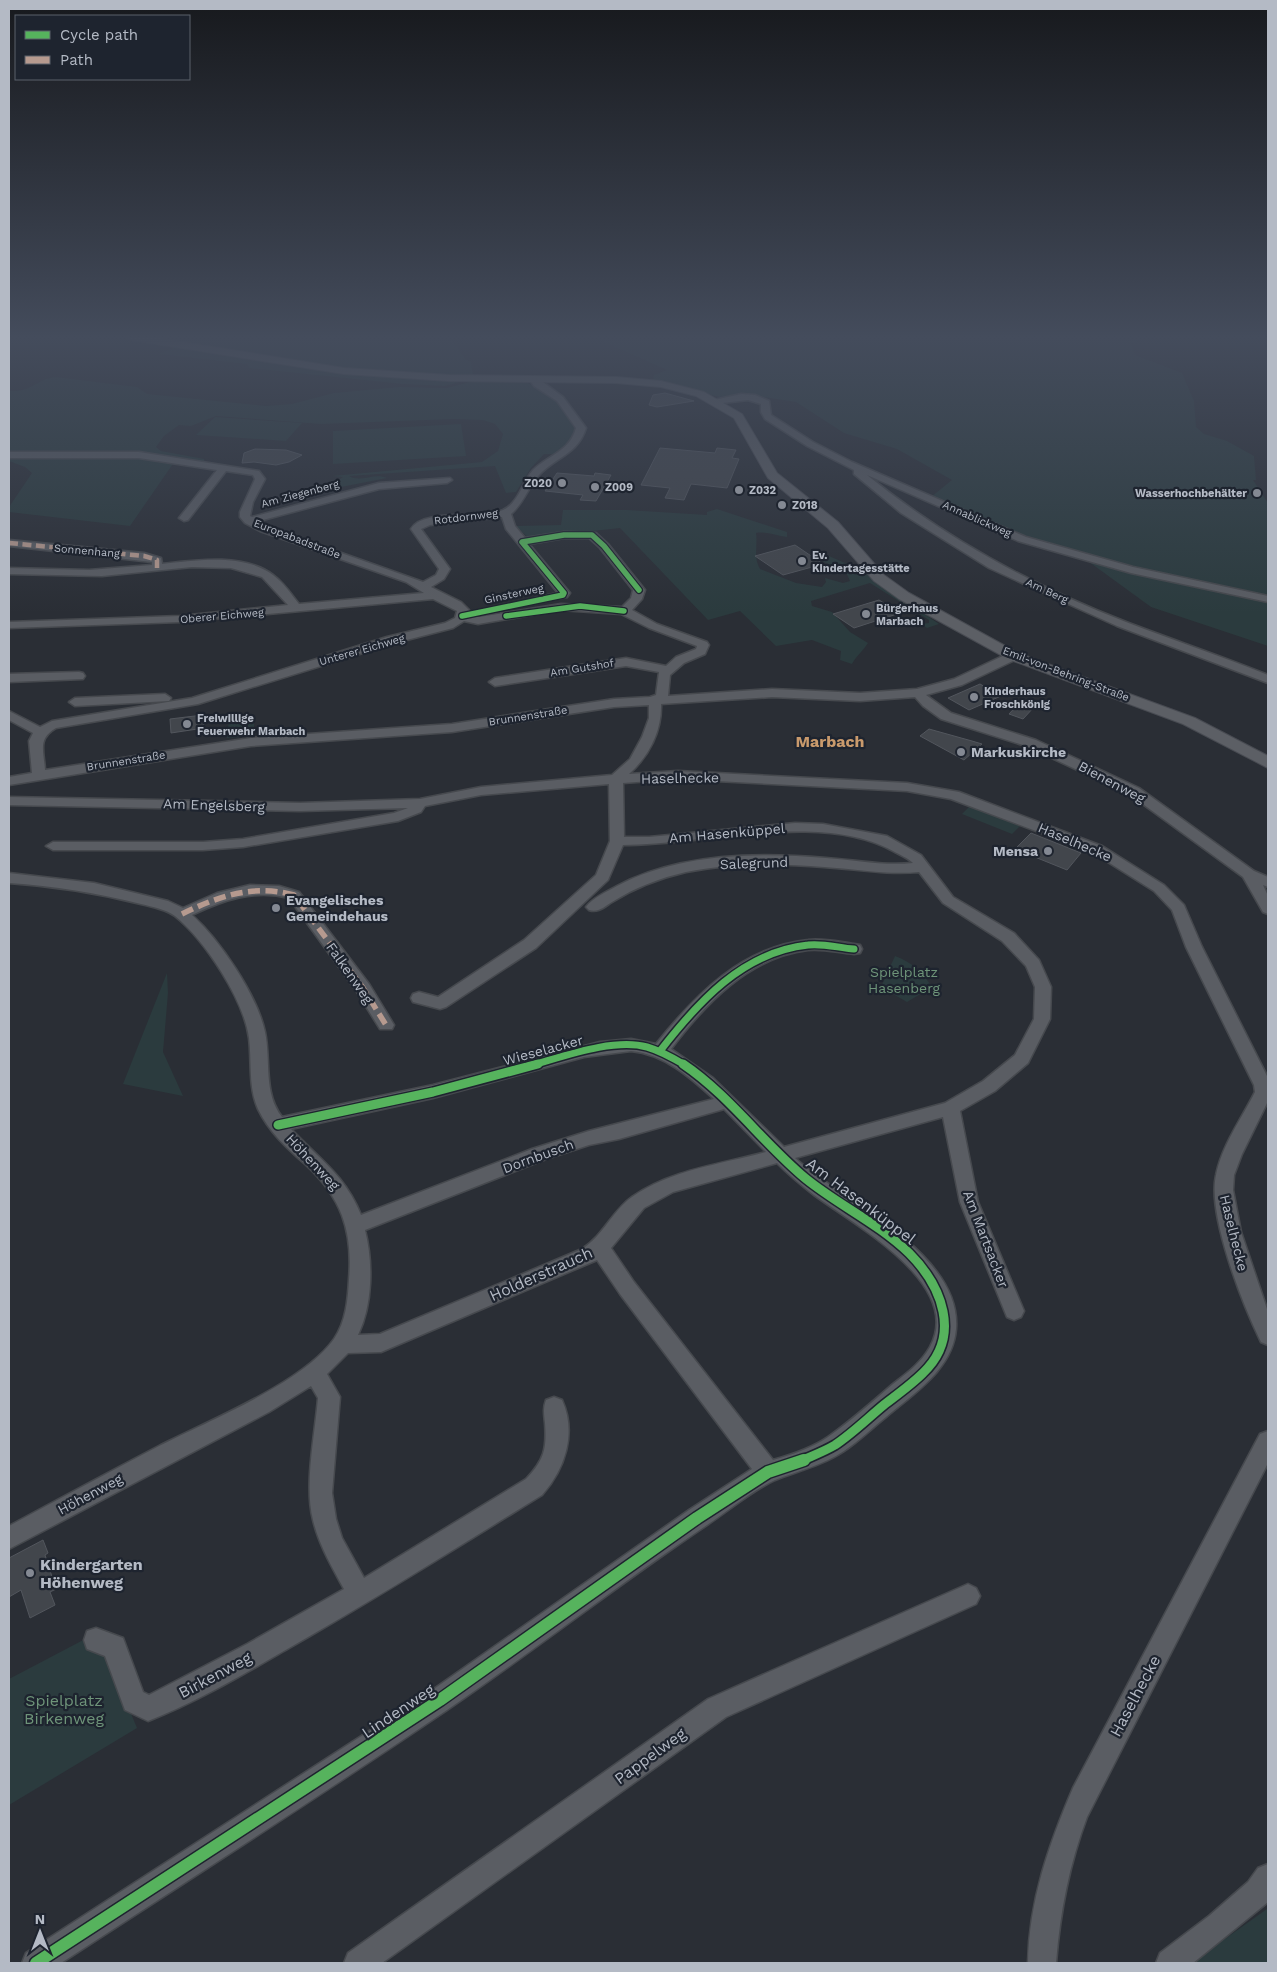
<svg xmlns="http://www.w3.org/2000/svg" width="1277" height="1972" font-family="'Work Sans',sans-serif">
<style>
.green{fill:#2b3b3e}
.building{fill:#42464c;stroke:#52565d}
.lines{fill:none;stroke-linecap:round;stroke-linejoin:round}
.minor-casing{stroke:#46494e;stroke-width:3}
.major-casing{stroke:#484b52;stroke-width:2}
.minor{fill:#5a5d63;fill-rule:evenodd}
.major{fill:#5c5f65;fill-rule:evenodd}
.quiet-far1{stroke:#b69a8f;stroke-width:4.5;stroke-dasharray:9 4.5;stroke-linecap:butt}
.quiet{stroke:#b69a8f;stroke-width:5.5;stroke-dasharray:12 5.5;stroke-linecap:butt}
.cycleway-far3-casing{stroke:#1e242f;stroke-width:8}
.cycleway-far2-casing{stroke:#1e242f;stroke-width:10}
.cycleway-far1-casing{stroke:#1e242f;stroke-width:12}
.cycleway-casing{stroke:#1e242f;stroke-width:15}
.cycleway-far3{stroke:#56b35d;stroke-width:5.5}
.cycleway-far2{stroke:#56b35d;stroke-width:7}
.cycleway-far1{stroke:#56b35d;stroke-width:9}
.cycleway{stroke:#56b35d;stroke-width:12}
.poi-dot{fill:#848993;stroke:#1e242f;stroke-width:2}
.labels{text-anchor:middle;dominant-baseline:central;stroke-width:4.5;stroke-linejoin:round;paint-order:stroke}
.far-poi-label{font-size:11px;font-weight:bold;fill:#b4bac5;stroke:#1e242f;text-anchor:start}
.far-street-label{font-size:11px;fill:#b4bac5;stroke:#1e242f}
.poi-label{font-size:14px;font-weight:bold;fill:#b4bac5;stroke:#1e242f;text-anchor:start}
.street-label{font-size:14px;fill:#b4bac5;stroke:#1e242f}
.park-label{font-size:14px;fill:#6e9479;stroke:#1e242f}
.quarter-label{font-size:16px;font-weight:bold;fill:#c99a6c;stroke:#1e242f}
.near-street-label{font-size:16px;fill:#b4bac5;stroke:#1e242f}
.near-poi-label{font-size:16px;font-weight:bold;fill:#b4bac5;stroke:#1e242f;text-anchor:start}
.near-park-label{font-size:16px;fill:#6e9479;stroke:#1e242f}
</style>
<rect width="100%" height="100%" fill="#2a2e35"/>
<g class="green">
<path d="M145,337H450L465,359L471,362L473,376L372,372Z"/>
<path d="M593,337H1156L1130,343L1135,355L1182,373L1194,401L1196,427L1204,434L1227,441L1254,456L1256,480H1253L1268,503V646L1151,607L1085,559L1024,538L931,497L952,480L897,449L844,433L796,402L743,394L719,397L653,380L654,375L667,370Z"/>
<path d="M174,348L344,374L463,381L445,386L403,384L249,368L247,364L159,354Z"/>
<path d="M55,377L137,387L147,394L266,406L292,404L334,393L399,387L447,388L474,381L526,382L557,399L575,428V438L558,454H544L531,468L516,492L506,493L495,466L349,476C361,483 374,472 387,478L341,487L334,483L343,477L332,476L482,462L498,451L503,434L495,424L483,420L453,419L321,424L216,416L191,426L179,425L164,436L156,447L161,451L204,459V462L177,458L130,526L9,512V507L32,473L25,467L9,461V456H39V454H9V391C34,392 34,380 55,377Z"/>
<path d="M215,417L302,423L286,441L196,435Z"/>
<path d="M461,424L466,456L333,464V431Z"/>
<path d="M717,509L787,532V537C777,536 765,531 756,533C758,546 753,557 760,569L796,583L822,587L826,582L825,578L843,583L850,581L846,572L822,561L813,554L822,553L859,569L939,624L927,628L921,624L929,623V620L870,583L811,601L812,606L832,612L850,632L868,643C863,651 857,655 852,664L840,660L841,651L812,640L776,646L740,611L708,620L620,528L529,538L515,526L561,525L563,510H627L707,515V512Z"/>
<path d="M254,716V736L227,738L229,718Z"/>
<path d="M970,806L1020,826L1012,834L962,814Z"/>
<path d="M895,956C912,962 923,973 932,987L907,1002L881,987Z"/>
<path d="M167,973L168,993L163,1052L183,1096L123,1084Z"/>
<path d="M89,1637L107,1656L137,1728L9,1805V1679Z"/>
<path d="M1268,1907V1963H1191L1267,1909Z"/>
</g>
<g class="building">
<path d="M665,393L694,401L657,407L649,405L653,395Z"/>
<path d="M660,448L715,453L717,448L736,450L732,458L739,459L727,488L691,484L684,500L665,498L670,488L641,485Z"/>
<path d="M255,449L286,450L302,455L289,462L276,465L254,462L242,463L244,453Z"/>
<path d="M557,473L594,476L595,473L611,475L596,501L580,500L583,495L545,491Z"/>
<path d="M795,545L823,564L783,575L755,556Z"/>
<path d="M879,600L900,613L854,628L833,614Z"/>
<path d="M980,684L1001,696L969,710L948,698Z"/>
<path d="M1021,701L1035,706L1023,719L1009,714Z"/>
<path d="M203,715L204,728L171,733L170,719Z"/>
<path d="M929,729L972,741L982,744L964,760L920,736Z"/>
<path d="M1031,833L1081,853L1067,870L1015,849Z"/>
<path d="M43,1540L48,1553L45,1555L56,1589L50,1592L55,1605L30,1618L21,1590L9,1597V1558Z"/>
</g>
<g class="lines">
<defs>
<g id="minor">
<path d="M530,377H536L563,397L586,428C578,454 556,457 539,475C528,487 524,503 511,514L515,526L525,538L564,532L596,533L608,544L645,590L642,599L632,610L657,624L707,642L709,645L705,654L684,663L670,675L668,696L772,689L860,693L917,689L954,679L1009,653H1017L1019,656L1017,659L962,685L926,695L951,713L1036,740L1139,788L1254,871L1268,877V887L1263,885L1268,896V914L1263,912L1243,877L1129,794L1026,746L941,719L923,706L915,697L860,701L772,697L661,704C662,731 649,756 629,774L678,771L907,783L959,792L1102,846L1164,885L1184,905L1202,947L1268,1078V1101L1242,1154L1234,1175L1233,1190L1241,1232L1268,1312V1345L1261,1342C1243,1305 1207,1215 1216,1175C1222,1145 1242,1118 1255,1092L1254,1085L1186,947L1172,910L1154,891L1092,852L951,799L907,791L678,779L623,783L624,837H649L795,823L823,824L887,836L921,855L953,897L1014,933L1039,960L1051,987L1050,1019L1028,1063L995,1091L960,1111L978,1202L1024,1311L1021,1317L1014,1320L1007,1317L960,1202L943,1117L795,1158C843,1202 962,1253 956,1329C953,1369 914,1393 886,1417C872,1428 859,1441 844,1451C823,1465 798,1471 775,1480C753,1490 728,1511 707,1525C619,1584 535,1650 447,1710C320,1796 190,1879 61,1963H22L26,1953L431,1691L689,1510L752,1469L620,1294L597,1260L388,1349L381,1352L348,1353L327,1374L340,1397L332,1493L336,1519L342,1538L364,1578L526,1479C544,1460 547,1449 545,1423C544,1414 543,1408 546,1400L554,1397L562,1400C577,1433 565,1469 542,1495C458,1547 375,1599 289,1648C244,1674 197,1702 148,1721L125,1710L105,1656L87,1649L84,1640L87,1631L96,1628L123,1638L143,1692L149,1695L247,1644L344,1589C332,1567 319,1545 313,1520C304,1485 315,1435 318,1398L311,1386L269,1412L9,1549V1526C59,1499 109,1472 159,1446C208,1421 303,1383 334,1339C346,1322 348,1299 349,1279C353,1230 341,1197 305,1164C287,1148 269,1132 258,1109C248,1087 252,1062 249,1038C244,1000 205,940 175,916C165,909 153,907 141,904C97,893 54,886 9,883V873L94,883L168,901L183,908L217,893L250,885L279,886L299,892L369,984L394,1025L392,1029H380L357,992L289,898C254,889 223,900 192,915C220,940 257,995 265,1032C271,1060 263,1093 282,1117L433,1085L600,1042L631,1039L656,1044C696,994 742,947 808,940C823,938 839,942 854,944L860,945L862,949L860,953L854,954C839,953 823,948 808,950C749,957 705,1004 671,1049L713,1078L784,1147L945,1103L983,1081L1015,1055L1034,1019L1035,987L1026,966L1002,941L943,903L919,872C887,875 856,869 824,867C779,863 731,863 686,872C660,878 636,887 612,902C604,907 598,913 589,910L586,907C592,898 608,891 617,886C678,853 759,852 826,858C855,860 883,866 913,863C908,858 900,855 893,851C821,811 704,845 623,845L608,880L536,948L446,1007L440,1009L413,1002L411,998L413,994L419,992L438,997L524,940L596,875L610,841L609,784L481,795L425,806L421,812L398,821L243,847L203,850H53L46,846L53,842H203L243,839L394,813L408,808L300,811L9,805V797L300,803L420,799L481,787L612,775L630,759L642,737L649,718V705L614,707L452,732L251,746L9,785V777L32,773L29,741L33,733L9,720V711L40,727L52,721L192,698L387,637L445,623L455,618L457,611L433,599L180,622L9,628V622L180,616L288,605L262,577L231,568L192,567L102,576L9,574V568L89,570L152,565V562L9,546V540L144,553L161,558L162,564C196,560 244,553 273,575C284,583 291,594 299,604L424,593L406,582L260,531L245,523L240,517V512L255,479L253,475L226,471L188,520L184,521L179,518L217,470L139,458H9V452H139L259,471L265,479L253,502L250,516L252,517L379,483L450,478L452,480L447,483L379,489L259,521L268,527L423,582L436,575L439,569L411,529C423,508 483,519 503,510C518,504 523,481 533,470C549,455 570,451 576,428L557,401L534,386L529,379ZM502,517L506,529L558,593L535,598V602L567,597L570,593L529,544L564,538H589L600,548L633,590L631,598L622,607L561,604L479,617L468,614L469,610L461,602L431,587L444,579L450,569L421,529L430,525ZM561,610L621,614L649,628L697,646L696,649L676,657L666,666L626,658L495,678L489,682L495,686L626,666L659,672L656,695L650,697L614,699L452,724L251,738L45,770C44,751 37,739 56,728L198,704L395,643L453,628L464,621L478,624ZM631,1051C664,1054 690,1077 714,1099L589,1131L532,1149L361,1215C345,1175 319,1159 291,1129L433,1098L584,1057ZM724,1109L766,1152C722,1164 670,1170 632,1197C613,1210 603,1236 582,1249L380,1334L358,1335C373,1304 373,1262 365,1230L546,1159L589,1145L619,1139ZM777,1163C789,1175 801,1185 814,1195C853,1224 965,1284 930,1347C921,1363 907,1373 893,1384C872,1402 851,1421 828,1437C812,1448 791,1455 773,1460L634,1282L611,1248L644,1208L673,1192Z"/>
<path d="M741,394L755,395L769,401L771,415L813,442L852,462L1026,537L1133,567L1268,596V602L1131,573L1018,541L867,475C945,538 1033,586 1126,622C1173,640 1221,656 1268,675V683L1117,626L989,568L901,513L854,474V470L807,446L765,419L761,412V404L748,400L714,404L710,401Z"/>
<path d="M79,672L83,673L85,676L83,679L9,682V674Z"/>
<path d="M165,694L171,698L169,701L75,706L69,702L75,698Z"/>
<path d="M1268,1431V1463L1087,1817C1069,1865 1060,1912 1056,1963H1028C1029,1901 1049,1844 1073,1788L1260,1434Z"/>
<path d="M968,1584L976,1588L980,1596L976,1604L726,1717L382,1963H344L348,1953L708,1699Z"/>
<path d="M1268,1864V1902L1193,1963H1156L1160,1953L1209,1916L1248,1882L1258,1868Z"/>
</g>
<path id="major" d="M126,337H151L344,368L449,375L616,377L661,381L704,392L742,414L777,473L838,522L884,575L909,593L1018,653L1195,718L1268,756V768L1183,724L1008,659L899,599L874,581L828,528L768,478L734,418L696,396L661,387L616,383L449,381L344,374L131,340Z"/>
</defs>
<use href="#minor" class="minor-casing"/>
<use href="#major" class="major-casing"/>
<use href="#minor" class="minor"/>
<use href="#major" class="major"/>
<path class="quiet-far1" d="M9,543L144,556L157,560V568"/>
<path class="quiet" d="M182,914C219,896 253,884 294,895L363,988L386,1025"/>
<defs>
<g id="cycleway-far3">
<path d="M462,616L563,595L564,593L522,542L564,535H592L604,546L639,590"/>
<path d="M506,616L580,606L624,611"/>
</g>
<g id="cycleway-far2">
<path d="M660,1051C698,1002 743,952 808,945C823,943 839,948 854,949"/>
<path d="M533,1065C565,1056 614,1038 647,1047C661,1051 673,1058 685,1065"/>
</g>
<g id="cycleway-far1">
<path d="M683,1064C729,1095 762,1142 805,1178C838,1205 878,1223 909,1253C942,1286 962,1336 923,1373C912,1384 898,1394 885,1404C869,1417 853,1433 835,1445C825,1451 812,1456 801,1461"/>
<path d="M278,1125L433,1092L538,1064"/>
</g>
<path id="cycleway" d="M36,1963L440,1700L697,1518L768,1472L804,1460"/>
</defs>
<use href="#cycleway-far3" class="cycleway-far3-casing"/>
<use href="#cycleway-far2" class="cycleway-far2-casing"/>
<use href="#cycleway-far1" class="cycleway-far1-casing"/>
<use href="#cycleway" class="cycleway-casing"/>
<use href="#cycleway-far3" class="cycleway-far3"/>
<use href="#cycleway-far2" class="cycleway-far2"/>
<use href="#cycleway-far1" class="cycleway-far1"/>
<use href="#cycleway" class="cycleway"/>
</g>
<linearGradient id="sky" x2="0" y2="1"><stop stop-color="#17191d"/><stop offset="0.55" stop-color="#444c5c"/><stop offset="1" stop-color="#444c5c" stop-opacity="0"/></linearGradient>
<rect width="1277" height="613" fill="url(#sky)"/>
<g class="poi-dot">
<circle cx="562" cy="483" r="5"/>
<circle cx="595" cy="487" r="5"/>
<circle cx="739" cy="490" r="5"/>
<circle cx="1257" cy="493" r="5"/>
<circle cx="782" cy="505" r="5"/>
<circle cx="802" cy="561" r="5"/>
<circle cx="866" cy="614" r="5"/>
<circle cx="974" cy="697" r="5"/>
<circle cx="187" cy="724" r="5"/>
<circle cx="961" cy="752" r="5"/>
<circle cx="1048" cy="851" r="5"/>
<circle cx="276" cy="908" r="5"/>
<circle cx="30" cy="1573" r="5"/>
</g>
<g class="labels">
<g class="far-poi-label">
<text x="552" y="483" text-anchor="end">Z020</text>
<text x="605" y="487">Z009</text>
<text x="749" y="490">Z032</text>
<text x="1247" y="493" text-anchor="end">Wasserhochbehälter</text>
<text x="792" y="505">Z018</text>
<text x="812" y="555">Ev.<tspan x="812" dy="13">Kindertagesstätte</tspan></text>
<text x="876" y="608">Bürgerhaus<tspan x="876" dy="13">Marbach</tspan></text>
<text x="984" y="691">Kinderhaus<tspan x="984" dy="13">Froschkönig</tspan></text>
<text x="197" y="718">Freiwillige<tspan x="197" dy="13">Feuerwehr Marbach</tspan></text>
</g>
<g class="far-street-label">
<text transform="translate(300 494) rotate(-15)">Am Ziegenberg</text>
<text transform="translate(466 517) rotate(-7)">Rotdornweg</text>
<text transform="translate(977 519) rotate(24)">Annablickweg</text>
<text transform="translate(297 539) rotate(21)">Europabadstraße</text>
<text transform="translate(87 551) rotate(5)">Sonnenhang</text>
<text transform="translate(1047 591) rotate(25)">Am Berg</text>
<text transform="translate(514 594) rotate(-12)">Ginsterweg</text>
<text transform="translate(222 616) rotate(-5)">Oberer Eichweg</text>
<text transform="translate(362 650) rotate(-16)">Unterer Eichweg</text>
<text transform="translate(582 668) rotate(-9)">Am Gutshof</text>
<text transform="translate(1066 674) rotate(21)">Emil-von-Behring-Straße</text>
<text transform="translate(528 716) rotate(-9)">Brunnenstraße</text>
<text transform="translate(126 761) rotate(-9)">Brunnenstraße</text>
</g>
<g class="poi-label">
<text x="971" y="752">Markuskirche</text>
<text x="1038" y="851" text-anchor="end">Mensa</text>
<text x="286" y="900">Evangelisches<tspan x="286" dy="16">Gemeindehaus</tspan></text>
</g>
<g class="street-label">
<text transform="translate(680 778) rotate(-1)">Haselhecke</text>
<text transform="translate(1112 782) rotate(28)">Bienenweg</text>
<text transform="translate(214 805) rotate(2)">Am Engelsberg</text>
<text transform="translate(727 833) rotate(-5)">Am Hasenküppel</text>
<text transform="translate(1075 842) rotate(23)">Haselhecke</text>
<text transform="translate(754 863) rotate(-2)">Salegrund</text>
<text transform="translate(350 973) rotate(55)">Falkenweg</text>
<text transform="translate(543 1050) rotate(-15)">Wieselacker</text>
<text transform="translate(538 1156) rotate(-20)">Dornbusch</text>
<text transform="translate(313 1162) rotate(47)">Höhenweg</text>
<text transform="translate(1234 1233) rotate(76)">Haselhecke</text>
<text transform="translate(986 1239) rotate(69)">Am Martsacker</text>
<text transform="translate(90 1494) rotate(-28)">Höhenweg</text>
</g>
<g class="park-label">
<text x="904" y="972">Spielplatz<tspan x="904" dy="16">Hasenberg</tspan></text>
</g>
<g class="quarter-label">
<text x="830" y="741">Marbach</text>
</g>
<g class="near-street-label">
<text transform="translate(861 1201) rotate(37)">Am Hasenküppel</text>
<text transform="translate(541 1274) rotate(-24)">Holderstrauch</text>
<text transform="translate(215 1675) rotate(-28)">Birkenweg</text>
<text transform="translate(1135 1696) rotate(-62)">Haselhecke</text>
<text transform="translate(398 1711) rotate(-34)">Lindenweg</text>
<text transform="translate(650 1756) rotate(-36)">Pappelweg</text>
</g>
<g class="near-poi-label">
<text x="40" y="1564">Kindergarten<tspan x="40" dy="18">Höhenweg</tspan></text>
</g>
<g class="near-park-label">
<text x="64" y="1700">Spielplatz<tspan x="64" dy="18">Birkenweg</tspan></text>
</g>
</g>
<rect width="1277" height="1972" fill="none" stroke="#b4bac5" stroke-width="20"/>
<rect x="15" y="15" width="175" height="65" fill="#1e242f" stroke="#5a606b"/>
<rect x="25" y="31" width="25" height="8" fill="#56b35d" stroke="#5a606b"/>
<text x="60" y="40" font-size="15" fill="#b4bac5">Cycle path</text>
<rect x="25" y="56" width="25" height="8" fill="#b69a8f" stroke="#5a606b"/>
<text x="60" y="65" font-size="15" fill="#b4bac5">Path</text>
<g transform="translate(40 1932)" stroke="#1e242f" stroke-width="4" paint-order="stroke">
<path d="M0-4L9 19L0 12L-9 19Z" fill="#b4bac5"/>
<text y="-8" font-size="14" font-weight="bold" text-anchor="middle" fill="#b4bac5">N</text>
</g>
</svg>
